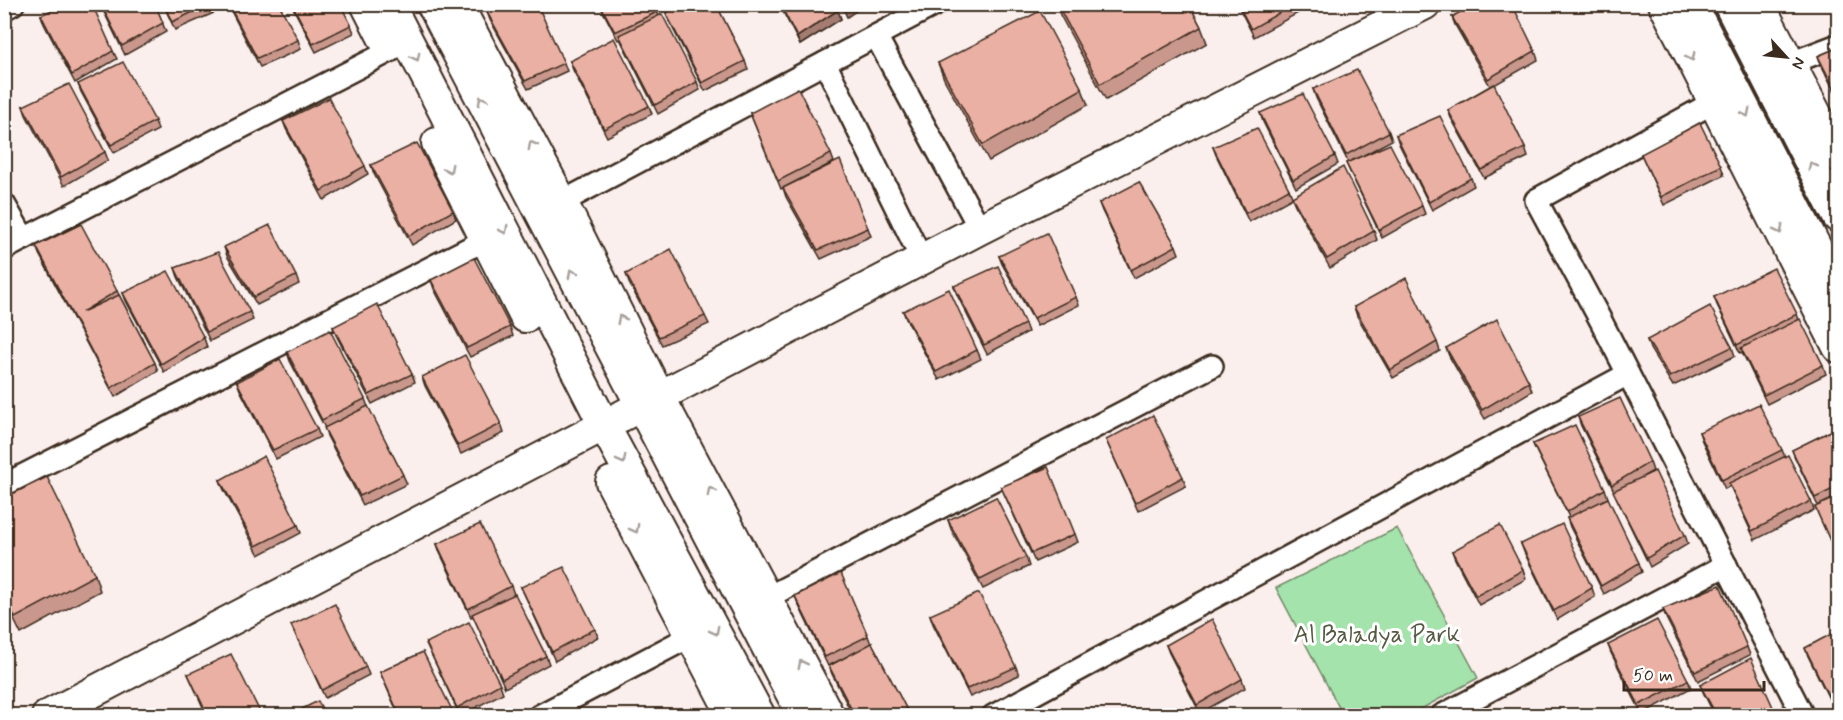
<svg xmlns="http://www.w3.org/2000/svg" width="1843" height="720" font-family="Mynerve,sans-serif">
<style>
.green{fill:#a4e3ac;stroke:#708665;stroke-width:1.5}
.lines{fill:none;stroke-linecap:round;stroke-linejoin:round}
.street-casing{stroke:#3b2a1e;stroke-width:26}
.secondary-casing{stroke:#3b2a1e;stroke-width:34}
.street{stroke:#fff;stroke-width:21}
.secondary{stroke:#fff;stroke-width:30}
.wall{fill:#c9978c;stroke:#3b2a1e;stroke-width:1.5}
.shaded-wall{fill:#a47b72;stroke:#3b2a1e;stroke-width:1.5}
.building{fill:#eab0a3;stroke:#3b2a1e;stroke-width:1.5}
.oneway{stroke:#a79f9a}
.labels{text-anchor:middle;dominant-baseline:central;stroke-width:6;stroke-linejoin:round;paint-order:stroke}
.park-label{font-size:24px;fill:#555842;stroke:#fff}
</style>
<rect width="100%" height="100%" fill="#fbefed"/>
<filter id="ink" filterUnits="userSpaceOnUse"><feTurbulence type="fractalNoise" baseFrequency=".0167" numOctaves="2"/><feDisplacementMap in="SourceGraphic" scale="12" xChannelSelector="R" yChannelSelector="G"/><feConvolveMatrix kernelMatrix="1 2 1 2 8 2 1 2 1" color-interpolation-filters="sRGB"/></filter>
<g filter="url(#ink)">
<path class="green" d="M1397,528L1478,678L1410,715H1343L1276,588Z"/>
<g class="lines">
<defs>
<g id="street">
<path d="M4,9L13,4"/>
<path d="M876,36L980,229"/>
<path d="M825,63L922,260"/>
<path d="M1788,64L1838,45"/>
<path d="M1714,102L1536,200L1601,321L1803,716"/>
<path d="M562,202L936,4"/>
<path d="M4,204L24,239"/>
<path d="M4,249L390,51"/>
<path d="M4,485L485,240"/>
<path d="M768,597L1212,366"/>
<path d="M539,716L691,636"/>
<path d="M993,716L1628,374"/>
<path d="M1441,716L1726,565"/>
</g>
<g id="secondary">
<path d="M366,4L388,47"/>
<path d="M389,4L605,427L760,716"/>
<path d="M432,4L803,716"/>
<path d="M457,4L562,202L660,398L829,716"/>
<path d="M1664,4L1838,347"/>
<path d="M1691,4L1838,290"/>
<path d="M1729,4L1838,217"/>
<path d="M1759,4L1838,156"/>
<path d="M437,143L525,317"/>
<path d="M611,482L733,716"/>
<path d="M47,716L980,229L1425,4"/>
</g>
</defs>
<use href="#street" class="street-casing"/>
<use href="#secondary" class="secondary-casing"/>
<use href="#street" class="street"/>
<use href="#secondary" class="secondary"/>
</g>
<g class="wall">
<path d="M100,4H155L166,32L125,55Z"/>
<path d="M163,4H214L216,12L175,30Z"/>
<path d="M291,4H340L351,25L354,33L316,52Z"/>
<path d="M599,4H654L659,16L697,82L700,90L658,114L620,39L618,40Z"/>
<path d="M663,4H716L745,61L748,70L705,91L669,21L666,13L667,12Z"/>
<path d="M779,4H835L841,19L800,45Z"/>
<path d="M1056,4H1189L1201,27L1207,43L1106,100L1060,15Z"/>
<path d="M1237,4H1297L1300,12L1254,37Z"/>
<path d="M230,7L298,40L301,49L260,67L233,15Z"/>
<path d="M487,12L564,63L567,71L528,89L490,20Z"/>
<path d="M41,15L113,51L117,59L75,83L44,24Z"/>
<path d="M1452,17L1535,51L1538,60L1494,85L1525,148L1528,157L1484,178L1451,118L1448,110L1490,86L1455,25Z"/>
<path d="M1839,47V100L1821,65L1818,56Z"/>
<path d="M570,61L649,106L652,114L607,137L573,70Z"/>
<path d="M938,63L1082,89L1088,105L989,161L944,79Z"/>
<path d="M78,84L155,121L158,130L114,153L81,92Z"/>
<path d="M1313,89L1389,132L1392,140L1364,155L1422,206L1425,214L1382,238L1350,172L1346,163L1348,162L1316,98Z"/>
<path d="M23,106L105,152L108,160L64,186L26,115Z"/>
<path d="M750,113L831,154L834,162L781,189Z"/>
<path d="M1260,113L1335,156L1338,164L1296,188L1263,122Z"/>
<path d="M283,121L365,166L368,174L324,200L286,129Z"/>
<path d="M1396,135L1471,178L1474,186L1432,210L1399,144Z"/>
<path d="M1213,147L1289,189L1292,197L1374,231L1377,240L1330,268L1295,205L1292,198L1249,222L1216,155Z"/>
<path d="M1641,154L1721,166L1724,175L1664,205Z"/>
<path d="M371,165L453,211L456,219L412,245L374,174Z"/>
<path d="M783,188L868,228L871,236L821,259L786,197Z"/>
<path d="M1099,203L1176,246L1179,254L1134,278L1102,211Z"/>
<path d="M36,246L117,291L155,363L158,371L115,397L39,254Z"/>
<path d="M224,247L296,276L299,284L257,305L227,256Z"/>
<path d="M999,256L1076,297L1079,305L1037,326L1002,264Z"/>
<path d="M175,268L250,312L253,320L210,341L178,277Z"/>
<path d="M626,274L705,316L709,324L662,345L629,283Z"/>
<path d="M431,280L510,327L513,336L470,357L434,289Z"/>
<path d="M954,286L1025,324L1028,332L987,354L957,295Z"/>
<path d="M123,293L204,338L207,347L164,372L126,301Z"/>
<path d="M1714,297L1797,314L1799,320L1823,365L1826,374L1767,404L1742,352L1740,353L1717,305Z"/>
<path d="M1354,307L1437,342L1440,351L1393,378L1357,316Z"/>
<path d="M903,311L977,350L981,359L939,380L906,319Z"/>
<path d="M333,327L412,374L415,382L372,404L336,335Z"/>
<path d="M1647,340L1732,347L1735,356L1673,386L1650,349Z"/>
<path d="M1446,348L1529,382L1532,391L1485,419L1449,356Z"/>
<path d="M287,352L365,399L368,407L403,475L407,484L363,505L327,436L325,428L290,361Z"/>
<path d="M422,377L501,424L504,433L461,454L425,386Z"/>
<path d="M237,382L317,429L320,437L276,459L240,390Z"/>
<path d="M1578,417L1650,462L1653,471L1644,476L1685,535L1688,544L1650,567L1617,499L1614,491L1581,426Z"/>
<path d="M1839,427V496L1818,506L1795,458L1792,450Z"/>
<path d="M1699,432L1782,450L1785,457L1811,501L1814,510L1755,540L1730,486L1725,489L1702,441Z"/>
<path d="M1106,440L1183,477L1186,486L1138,511Z"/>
<path d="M1533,444L1605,489L1608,498L1603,501L1639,563L1642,572L1604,594L1570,527L1567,518L1569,517L1537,453Z"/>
<path d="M220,480L298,525L301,533L259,555L223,488Z"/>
<path d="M1001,487L1075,534L1078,542L1035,562Z"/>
<path d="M1839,496V560L1815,507Z"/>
<path d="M4,498L95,575L100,591L21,634L4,599Z"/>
<path d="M948,520L1026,557L1029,566L983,589L951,529Z"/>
<path d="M437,544L511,586L514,594L546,656L549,664L505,688L473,616L471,617L440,553Z"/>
<path d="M1521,544L1592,588L1595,597L1557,620L1524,552Z"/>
<path d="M1452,551L1523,570L1526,579L1479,605L1455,559Z"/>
<path d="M521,587L595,629L598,637L555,661Z"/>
<path d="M795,596L868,636L871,644L872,643L910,716H853L832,674L829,666L850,655L828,666L798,604Z"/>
<path d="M1663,609L1747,647L1750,655L1698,681L1666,618Z"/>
<path d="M930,615L1016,667L1019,675L970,697L933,624Z"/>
<path d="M291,625L366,667L369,675L325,698Z"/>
<path d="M1839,630V707L1834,709L1808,656L1805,648Z"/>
<path d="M426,643L500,684L503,693L460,716Z"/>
<path d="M1166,645L1242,679L1245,688L1200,713L1169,653Z"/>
<path d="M1608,645L1688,680L1691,688L1642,714L1611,653Z"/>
<path d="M423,652L454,716H399L380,672Z"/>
<path d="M188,674L262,716H207Z"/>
<path d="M1700,685L1777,716H1715L1704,694Z"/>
</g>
<g class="shaded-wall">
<path d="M850,4H866L847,17L843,8Z"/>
<path d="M838,10L841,19L800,45L797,37Z"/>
</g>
<g class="building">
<path d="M64,4H92L113,51L72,75L41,15Z"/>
<path d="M101,4H155L163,23L122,46Z"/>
<path d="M164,4H210L172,22Z"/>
<path d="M234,4H279L298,40L257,58L230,7Z"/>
<path d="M292,4H340L351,25L313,44Z"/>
<path d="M501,4H537L564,63L525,81L487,12Z"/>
<path d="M600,4H654L657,12L615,32Z"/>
<path d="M664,4H672L666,8Z"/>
<path d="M683,4H716L745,61L702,83L666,13Z"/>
<path d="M780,4H835L838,10L797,37Z"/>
<path d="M841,4H850L843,8Z"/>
<path d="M1057,4H1189L1201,27L1100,84Z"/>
<path d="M1238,4H1295L1251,29Z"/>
<path d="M1473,4H1512L1535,51L1488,79L1452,17Z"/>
<path d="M1040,11L1082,89L983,145L938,63Z"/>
<path d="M662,14L697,82L655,105L619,35Z"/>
<path d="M614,38L649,106L604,129L570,61Z"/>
<path d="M1839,47V98L1818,56Z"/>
<path d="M123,62L155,121L111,145L78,84Z"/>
<path d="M1357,70L1389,132L1346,155L1313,89Z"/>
<path d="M69,84L105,152L61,177L23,106Z"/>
<path d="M1494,84L1525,148L1481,170L1448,110Z"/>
<path d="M798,88L831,154L778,181L750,113Z"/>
<path d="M1303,94L1335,156L1293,180L1260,113Z"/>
<path d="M329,98L365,166L321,191L283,121Z"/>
<path d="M1440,116L1471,178L1429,202L1396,135Z"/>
<path d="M1700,123L1721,166L1661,197L1641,154Z"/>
<path d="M1257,128L1289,189L1246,213L1213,147Z"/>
<path d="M417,143L453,211L409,236L371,165Z"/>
<path d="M1390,144L1422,206L1379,230L1346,163Z"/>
<path d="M840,160L868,228L818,250L783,188Z"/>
<path d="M1343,167L1374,231L1327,259L1292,197Z"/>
<path d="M1139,182L1176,246L1131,270L1099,203Z"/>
<path d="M81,224L117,291L82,312L119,295L155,363L111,388L36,246Z"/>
<path d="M270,225L296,276L254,297L224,247Z"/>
<path d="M1047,233L1076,297L1034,318L999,256Z"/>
<path d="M671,249L705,316L659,337L626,274Z"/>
<path d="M218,252L250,312L207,332L175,268Z"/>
<path d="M474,258L510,327L467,348L431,280Z"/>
<path d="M998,266L1025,324L984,345L954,286Z"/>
<path d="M1774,268L1797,314L1737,345L1714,297Z"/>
<path d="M168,271L204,338L161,364L123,293Z"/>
<path d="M1406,278L1437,342L1390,370L1354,307Z"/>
<path d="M949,289L977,350L936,372L903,311Z"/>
<path d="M377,304L412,374L369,395L333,327Z"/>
<path d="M1710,306L1732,347L1670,377L1647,340Z"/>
<path d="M1497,319L1529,382L1482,410L1446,348Z"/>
<path d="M1800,319L1823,365L1764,395L1741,348Z"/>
<path d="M330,330L365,399L322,420L287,352Z"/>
<path d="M465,355L501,424L458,446L422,377Z"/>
<path d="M280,359L317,429L273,450L237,382Z"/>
<path d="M1620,398L1650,462L1612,485L1578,417Z"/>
<path d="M1759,404L1782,450L1722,480L1699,432Z"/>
<path d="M368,406L403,475L360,496L324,428Z"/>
<path d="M1153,415L1183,477L1135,503L1106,440Z"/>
<path d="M1575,425L1605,489L1567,512L1533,444Z"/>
<path d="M1839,427V486L1815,498L1792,450Z"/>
<path d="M1788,455L1811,501L1752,531L1729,483Z"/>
<path d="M264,456L298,525L256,546L220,480Z"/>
<path d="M1048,467L1075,534L1032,553L1001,487Z"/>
<path d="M1655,471L1685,535L1647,558L1613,491Z"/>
<path d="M47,477L95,575L15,618L4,595V498Z"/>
<path d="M1839,496V555L1837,556L1815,507Z"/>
<path d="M996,497L1026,557L980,580L948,520Z"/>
<path d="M1608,498L1639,563L1601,586L1567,518Z"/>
<path d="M480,524L511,586L468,609L437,544Z"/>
<path d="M1562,524L1592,588L1554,611L1521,544Z"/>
<path d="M1500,525L1523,570L1476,596L1452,551Z"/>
<path d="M564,567L595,629L552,652L521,587Z"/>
<path d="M841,573L868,636L825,657L795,596Z"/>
<path d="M1720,585L1747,647L1695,672L1663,609Z"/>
<path d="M979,593L1016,667L967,689L930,615Z"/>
<path d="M515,594L546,656L502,679L472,614Z"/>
<path d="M335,604L366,667L322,690L291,625Z"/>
<path d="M1212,619L1242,679L1197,705L1166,645Z"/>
<path d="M1657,620L1688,680L1639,705L1608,645Z"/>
<path d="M469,622L500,684L457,708L426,643Z"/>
<path d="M1839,630V696L1831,701L1805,648Z"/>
<path d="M872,643L909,714L907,716H855L829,666Z"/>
<path d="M423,652L454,714L451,716H400L380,672Z"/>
<path d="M231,654L262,716H208L188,674Z"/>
<path d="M1751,658L1777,716H1717L1700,685Z"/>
<path d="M318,701L326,716H288Z"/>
</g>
<defs><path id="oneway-chevron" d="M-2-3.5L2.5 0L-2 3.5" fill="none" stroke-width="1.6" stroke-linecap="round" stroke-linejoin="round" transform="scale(1.5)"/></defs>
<g class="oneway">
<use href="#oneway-chevron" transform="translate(416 57) rotate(63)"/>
<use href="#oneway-chevron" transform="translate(1691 57) rotate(63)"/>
<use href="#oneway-chevron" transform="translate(482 100) rotate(-118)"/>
<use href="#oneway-chevron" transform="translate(1746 113) rotate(63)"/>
<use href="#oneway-chevron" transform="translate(532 145) rotate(-118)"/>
<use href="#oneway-chevron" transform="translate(1812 166) rotate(-117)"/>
<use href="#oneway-chevron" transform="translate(449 169) rotate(63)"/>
<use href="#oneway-chevron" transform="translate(504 230) rotate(63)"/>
<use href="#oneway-chevron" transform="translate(1779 230) rotate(63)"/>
<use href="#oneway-chevron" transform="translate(572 273) rotate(-118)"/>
<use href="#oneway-chevron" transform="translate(621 319) rotate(-117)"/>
<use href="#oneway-chevron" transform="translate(622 460) rotate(62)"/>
<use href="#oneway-chevron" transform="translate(711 491) rotate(-118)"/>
<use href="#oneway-chevron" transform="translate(635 529) rotate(62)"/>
<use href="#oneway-chevron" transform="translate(715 631) rotate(62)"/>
<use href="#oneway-chevron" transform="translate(802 664) rotate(-117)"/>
</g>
</g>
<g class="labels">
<g class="park-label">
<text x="1377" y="635">Al Baladya Park</text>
</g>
</g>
<rect width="1843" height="720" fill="none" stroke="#fff" stroke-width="24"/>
<rect x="12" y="12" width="1819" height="696" fill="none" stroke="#3b2a1e" stroke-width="2" filter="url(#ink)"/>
<g transform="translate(1786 57) rotate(117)" stroke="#ffffff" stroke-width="4.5" paint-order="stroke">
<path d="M0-4.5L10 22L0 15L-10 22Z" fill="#3b2a1e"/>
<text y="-9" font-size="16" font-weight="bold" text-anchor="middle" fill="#3b2a1e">N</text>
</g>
<path d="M1624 681v9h140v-9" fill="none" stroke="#3b2a1e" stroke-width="3"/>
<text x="1633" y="681" font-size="18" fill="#3b2a1e" stroke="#ffffff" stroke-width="4.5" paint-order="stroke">50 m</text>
</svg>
